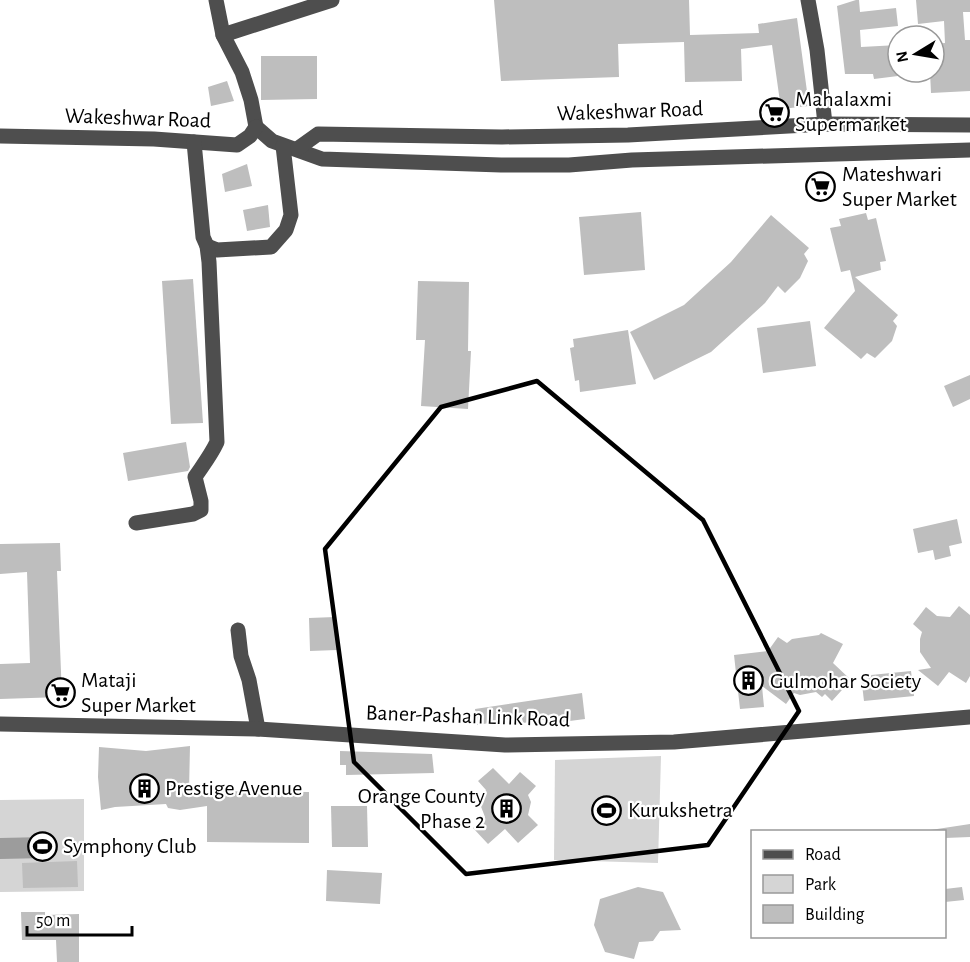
<svg xmlns="http://www.w3.org/2000/svg" width="970" height="962" font-family="'Alegreya Sans',sans-serif">
<style>
.green{fill:#d5d5d5}
.water{fill:#9c9c9c}
.building{fill:#bebebe}
.lines{fill:none;stroke-linecap:round;stroke-linejoin:round}
.minor{stroke:#4e4e4e;stroke-width:15}
.marked{fill:none;stroke:#000;stroke-width:4.5;stroke-linejoin:round}
.labels{text-anchor:middle;dominant-baseline:central;stroke-width:4.5;stroke-linejoin:round;paint-order:stroke}
.poi-label{font-size:22px;fill:#000;stroke:#fff;text-anchor:start}
.street-label{font-size:22px;fill:#000;stroke:#fff}
</style>
<rect width="100%" height="100%" fill="#fff"/>
<g class="green">
<path d="M661,756L658,863L554,860L555,760Z"/>
<path d="M84,799V891L0,892V800Z"/>
</g>
<path class="water" d="M46,837V858L0,859V838Z"/>
<g class="building">
<path d="M494,0H689L690,35L759,33L758,24L797,18L809,106L781,109L772,45L741,49L742,81L685,82L684,42L618,44L619,77L501,81Z"/>
<path d="M856,0H859L860,12L896,8L898,26L860,30L861,47L898,45V76L874,79L873,74H845L837,6Z"/>
<path d="M916,0H970V12H963L965,40H970V91L931,93L930,72H934V44L945,43L944,21L918,24Z"/>
<path d="M261,56H317V99L261,100Z"/>
<path d="M227,81L234,101L211,106L208,87Z"/>
<path d="M247,164L252,186L225,192L222,174Z"/>
<path d="M268,205L270,227L247,231L243,210Z"/>
<path d="M641,212L645,270L584,275L579,217Z"/>
<path d="M866,213L868,220L876,218L886,261L880,262L881,270L855,277L898,315L893,321L897,326L892,341L875,358L867,353L861,359L824,328L855,291L850,270L841,272L830,228L841,226L839,219Z"/>
<path d="M771,215L809,248L804,254L808,261L800,278L785,293L778,286L765,303L711,352L654,380L630,332L684,305L731,262Z"/>
<path d="M193,279L203,423L171,424L162,281Z"/>
<path d="M418,281L469,282L468,351H471L468,409L421,406L425,340H416Z"/>
<path d="M810,321L816,366L763,373L757,328Z"/>
<path d="M628,330L636,384L580,392L579,380L575,381L570,348L574,347L573,339Z"/>
<path d="M970,375V399L953,407L944,386Z"/>
<path d="M186,442L190,467L188,471L128,481L123,453Z"/>
<path d="M957,519L962,543L949,546L951,556L935,560L933,550L918,553L913,529Z"/>
<path d="M60,543L61,571H57L62,697L0,699V664L30,663L27,572L0,574V544Z"/>
<path d="M959,606L970,615V676L966,683L949,672L938,686L918,670L931,668L920,652V639L922,632L913,624L926,607L937,616L950,617Z"/>
<path d="M335,617L337,650L310,651L309,618Z"/>
<path d="M821,633L843,644L833,663L851,680L832,701L825,694L822,697L816,692L800,695L794,693L786,704L762,686L764,707L740,709L734,655L768,651L778,637L787,643L792,639L819,635Z"/>
<path d="M911,671L914,696L864,701L861,676Z"/>
<path d="M582,693L585,719L562,722V717L523,723L522,718L477,725L475,709Z"/>
<path d="M190,746L189,791L309,792V843L207,842V806L180,810L168,808L166,804L115,807L101,810L98,777L99,747L146,751Z"/>
<path d="M340,751L432,754L434,773L346,775V765H340Z"/>
<path d="M493,768L509,784L520,772L536,786L528,795L531,802L528,815L538,825L518,843L505,829L488,844L473,828L485,817L480,804L486,790L478,781Z"/>
<path d="M331,806H367L368,847H332Z"/>
<path d="M970,824V837L945,838V831H924Z"/>
<path d="M77,861L78,887L23,888L22,863Z"/>
<path d="M327,870L382,873L380,904L326,901Z"/>
<path d="M638,887L663,892L681,930L660,931L653,941L639,942L634,959L605,952L594,925L600,899Z"/>
<path d="M962,887L964,900L945,902V889Z"/>
<path d="M21,912H45V915L79,914V962H57L56,940H22Z"/>
</g>
<g class="lines">
<g class="minor">
<path d="M216,0L223,35L242,72L251,100L256,127"/>
<path d="M808,0L817,50L825,124"/>
<path d="M223,35L332,0"/>
<path d="M256,127L272,141L322,159L501,165H569L632,160L970,150"/>
<path d="M0,136L154,139L237,145L250,136L256,127"/>
<path d="M297,149L318,134L502,137L628,135L825,124L970,125"/>
<path d="M207,246L217,250L271,247L286,230L291,215L283,146"/>
<path d="M136,523L193,514L201,510V501L195,477C203,465 211,455 217,442L209,262L207,246L203,237L194,142"/>
<path d="M238,630L241,656L249,680L258,729"/>
<path d="M0,724L258,729L505,745L674,742L970,717"/>
</g>
</g>
<path class="marked" d="M537,381L703,520L799,711L708,845L466,874L354,762L325,549L441,407Z"/>
<defs>
<symbol id="supermarket-ring" viewBox="-11 -11 22 22"><circle r="9.5" fill="#fff" stroke="#000" stroke-width="1.5"/><path d="M-6-5.5h2.5l.6 2H6L4.5 2H-2.5L-4.4-4H-6ZM-1.5 3.2a1.3 1.3 0 1 0 .1 0ZM3 3.2a1.3 1.3 0 1 0 .1 0Z" fill="#000"/></symbol>
<symbol id="building-ring" viewBox="-11 -11 22 22"><circle r="9.5" fill="#fff" stroke="#000" stroke-width="1.5"/><path d="M-4-6H4V6H1V3H-1V6H-4ZM-2.5-4.3h1.7v1.8h-1.7ZM.8-4.3h1.7v1.8H.8ZM-2.5-1h1.7V.8h-1.7ZM.8-1h1.7V.8H.8Z" fill="#000"/></symbol>
<symbol id="stadium-ring" viewBox="-11 -11 22 22"><circle r="9.5" fill="#fff" stroke="#000" stroke-width="1.5"/><path d="M0-5a6.5 5 0 1 0 0 10a6.5 5 0 1 0 0-10ZM-3.5-1.8h7v3.6h-7Z" fill="#000"/></symbol>
</defs>
<g fill-rule="evenodd">
<use href="#supermarket-ring" x="758" y="96" width="33" height="33"/>
<use href="#supermarket-ring" x="804" y="170" width="33" height="33"/>
<use href="#building-ring" x="732" y="664" width="33" height="33"/>
<use href="#supermarket-ring" x="44" y="676" width="33" height="33"/>
<use href="#building-ring" x="128" y="772" width="33" height="33"/>
<use href="#building-ring" x="490" y="792" width="33" height="33"/>
<use href="#stadium-ring" x="590" y="794" width="33" height="33"/>
<use href="#stadium-ring" x="26" y="830" width="33" height="33"/>
</g>
<g class="labels">
<g class="poi-label">
<text x="795" y="99">Mahalaxmi<tspan x="795" dy="25">Supermarket</tspan></text>
<text x="842" y="174">Mateshwari<tspan x="842" dy="25">Super Market</tspan></text>
<text x="81" y="680">Mataji<tspan x="81" dy="25">Super Market</tspan></text>
<text x="770" y="681">Gulmohar Society</text>
<text x="165" y="788">Prestige Avenue</text>
<text x="485" y="796" text-anchor="end">Orange County<tspan x="485" dy="25">Phase 2</tspan></text>
<text x="628" y="810">Kurukshetra</text>
<text x="63" y="846">Symphony Club</text>
</g>
<g class="street-label">
<text transform="translate(630 111) rotate(-2)">Wakeshwar Road</text>
<text transform="translate(138 118) rotate(2)">Wakeshwar Road</text>
<text transform="translate(468 716) rotate(2)">Baner-Pashan Link Road</text>
</g>
</g>
<rect x="751" y="830" width="195" height="108" fill="#ffffff" stroke="#999999" stroke-width="1.5"/>
<rect x="763" y="850" width="30" height="9" fill="#4e4e4e" stroke="#999999" stroke-width="1.5"/>
<text x="805" y="860" font-size="18" fill="#000000">Road</text>
<rect x="763" y="875" width="30" height="18" fill="#d5d5d5" stroke="#999999" stroke-width="1.5"/>
<text x="805" y="890" font-size="18" fill="#000000">Park</text>
<rect x="763" y="905" width="30" height="18" fill="#bebebe" stroke="#999999" stroke-width="1.5"/>
<text x="805" y="920" font-size="18" fill="#000000">Building</text>
<g transform="translate(916 54) rotate(259)"><circle r="28" fill="#ffffff" stroke="#999999" stroke-width="1.5"/>
<path d="M0-4.5L10 22L0 15L-10 22Z" fill="#000000"/>
<text y="-9" font-size="16" font-weight="bold" text-anchor="middle" fill="#000000">N</text>
</g>
<path d="M27 926v9h105v-9" fill="none" stroke="#000000" stroke-width="3"/>
<text x="36" y="926" font-size="18" fill="#000000" stroke="#ffffff" stroke-width="4.5" paint-order="stroke">50 m</text>
</svg>
